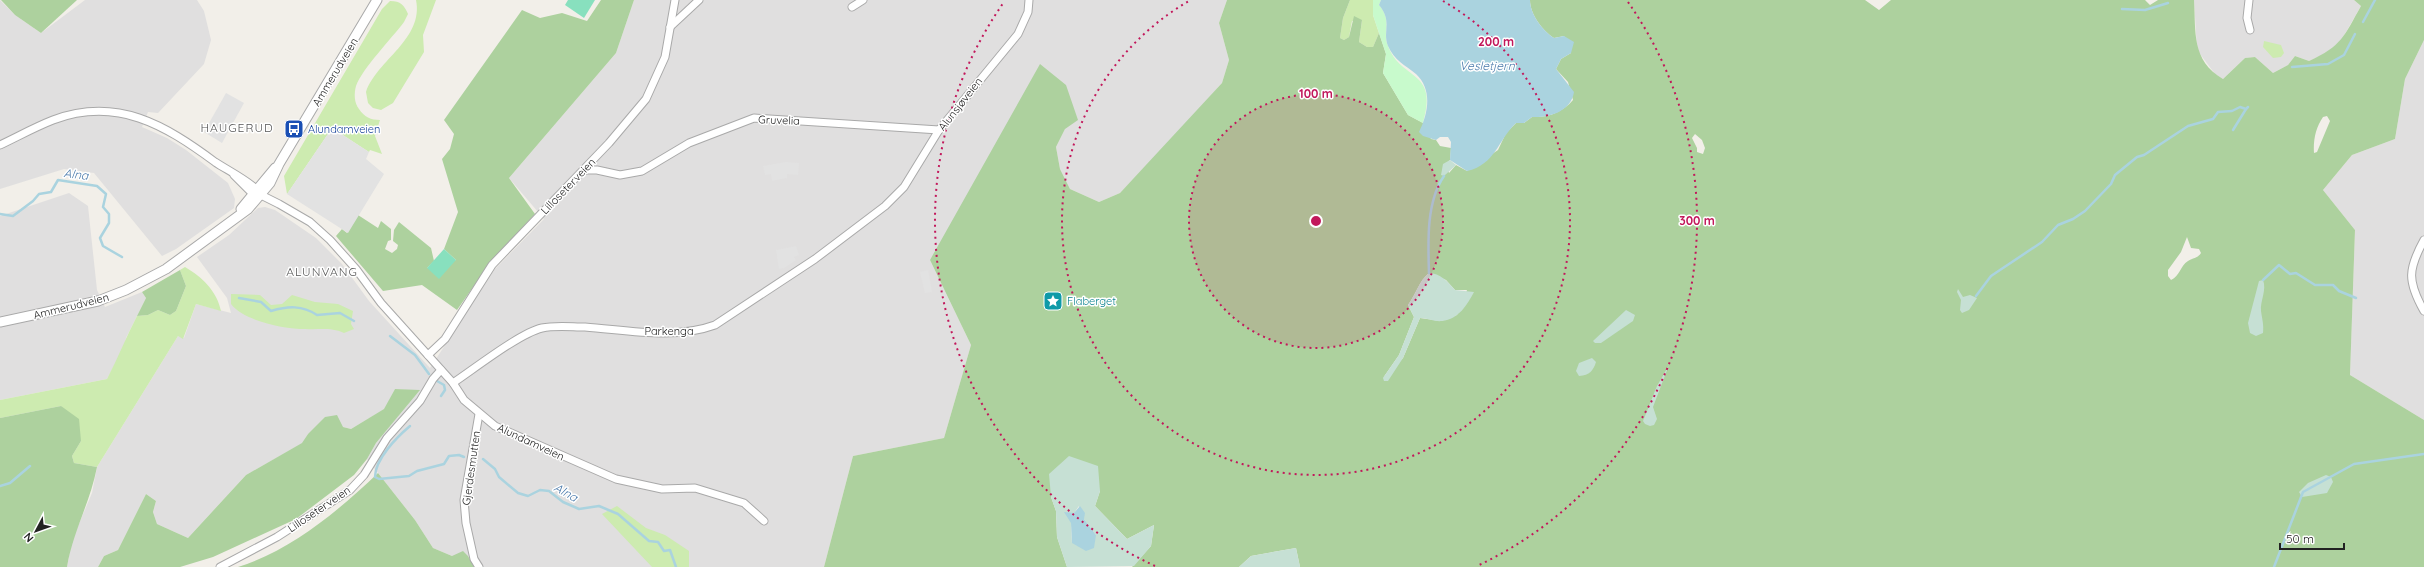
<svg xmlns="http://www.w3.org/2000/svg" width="2424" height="567" font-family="Quicksand,sans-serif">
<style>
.residential{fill:#e0dfdf}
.grass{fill:#cdebb0}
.forest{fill:#add19e;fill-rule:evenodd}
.wetland{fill:#c6e0d4;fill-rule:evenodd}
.park{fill:#c8facc}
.pitch{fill:#88e0be}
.parking{fill:#e2e2e2}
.water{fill:#aad3df}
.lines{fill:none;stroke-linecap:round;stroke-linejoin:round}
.stream{stroke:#aad3df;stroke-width:2.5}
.minor-casing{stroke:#a9a9a9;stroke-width:9}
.tertiary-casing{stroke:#a9a9a9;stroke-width:11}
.minor{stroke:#fff;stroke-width:7}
.tertiary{stroke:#fff;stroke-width:9}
.ring{fill:none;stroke:#c2185b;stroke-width:2;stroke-dasharray:2 4}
.labels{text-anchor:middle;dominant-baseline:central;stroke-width:3;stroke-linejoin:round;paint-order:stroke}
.street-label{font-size:11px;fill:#222;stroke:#fff}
.transit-label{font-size:11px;fill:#164399;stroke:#fff;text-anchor:start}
.culture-label{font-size:11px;fill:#0d838f;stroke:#fff;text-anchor:start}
.water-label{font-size:12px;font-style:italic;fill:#4a7aab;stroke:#fff}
.neighbourhood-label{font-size:12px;letter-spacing:1px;fill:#555;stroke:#fff}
.centre{fill:#c2185b;stroke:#fff;stroke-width:2}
.ring-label{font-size:12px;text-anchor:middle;font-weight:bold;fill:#c2185b;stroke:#fff;stroke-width:3;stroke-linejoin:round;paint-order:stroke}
</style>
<rect width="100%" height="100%" fill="#f2efe9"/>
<g class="residential">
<path d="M0,0L15,15L41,33L85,0H197L204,11L211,40L204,64L158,113L148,112L142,127L167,138L186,150L228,183L235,199L234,208L176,249L162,256L94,173L64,169L0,189Z"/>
<path d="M634,0H1227L1219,23L1229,60L1222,83L1182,128L1120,193L1099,202L1070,189L1060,169L1056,147L1065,129L1066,85L930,260L971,345L944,438L853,456L824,567H474L468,556H452L433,548L415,520L367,459L376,443L419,391L395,389L385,409L351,429L343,427L308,434L303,443L246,475L188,538L157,524L153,512L156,501L146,494L118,550L104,556L98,567H67L72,540L92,493L97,467L178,336L184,338L196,304L231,313L227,298L197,257L229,235L258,208L265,207L275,210L316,238L342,264L369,301L430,368L495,269L544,219L509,178L616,53Z"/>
<path d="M2194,0H2354L2361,6L2342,39L2329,52L2309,61L2295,56L2288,65L2273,73L2255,57L2245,58L2223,79L2215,74L2197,50Z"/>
<path d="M2424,40V420L2350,375L2355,230L2323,190L2352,155L2395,139L2405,79Z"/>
<path d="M69,193L88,206L97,290L105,307L142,292L146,298L126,338L124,347L107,379L0,400V216Z"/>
</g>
<g class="grass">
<path d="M416,0H436L423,35L424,52L393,103L381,110L373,108L368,103L366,92C377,60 424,39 416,0Z"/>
<path d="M1350,0H1373V15L1379,33L1373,47H1367L1359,42L1362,20L1352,21L1349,37L1344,40L1340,38L1343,18Z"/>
<path d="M390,1C401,1 404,5 408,14L404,22C392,38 362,69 356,86C354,93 354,103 359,109C364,117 371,120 380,120L375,136L382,154L370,150L369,152L332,128L287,194L284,176L382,9Z"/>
<path d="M2264,41L2281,45L2284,53L2281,57L2273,58L2263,47Z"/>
<path d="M185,267C202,277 217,291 221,311L196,304L183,339L178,336L97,467L74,463L72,456L81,441L61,406L0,418V400L107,379C118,358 126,337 137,316L148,315L158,310L170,315L176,311L186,286L180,270Z"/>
<path d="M231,294L260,295L271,305L282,304L292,295L315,302L338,304L353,311L351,324L354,329L344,333C330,327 320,330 305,329C284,329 244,321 231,304Z"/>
<path d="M617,506L646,528L665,535L689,551V567H652L602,514Z"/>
</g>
<g class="forest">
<path d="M1,0H77L41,33L15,15Z"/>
<path d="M601,0H634L616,53L509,178L535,214L492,260L457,310L422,285L383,291L336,236L342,229L347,233L358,215L378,228L381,221L391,229V240L388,241L385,249L392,253L397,249L398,245L393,241L394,230L399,222L431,248L434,261L427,268L456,260L444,249L458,212L442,159L450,149L454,134L444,120L522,10L540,18L562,13L587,21Z"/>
<path d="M1227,0H1350L1343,18L1340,38L1344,40L1349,37L1354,16L1362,20L1359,42L1367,47H1373L1379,33L1386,54L1383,73L1408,115L1423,123L1431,139L1436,140L1440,146L1451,148L1450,160L1446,164L1449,173L1456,165L1467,171L1498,150L1506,133L1516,123H1524L1532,117C1548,118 1563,112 1573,100L1568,82L1556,69L1561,59L1571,53L1564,36L1554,38C1542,30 1530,14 1530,0H1865L1879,10L1891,0H2145L2150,5L2158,0H2194C2196,32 2191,60 2223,79L2245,58L2255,57L2273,73L2288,65L2295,56L2309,61C2342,46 2344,36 2361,6L2354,0H2424V40L2405,79L2395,139L2352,155L2323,190L2355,230L2350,375L2424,420V567H1300L1296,548L1251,556L1239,567H1132L1151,546L1154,525L1127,539L1095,506L1100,491L1051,497L1056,511L1057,537L1067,567H824L853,456L944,438L971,345L930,260L1040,64L1066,85L1078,120L1065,129L1056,147L1060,169L1070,189L1099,202L1120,193L1222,83L1229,60L1219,23ZM2327,116L2330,121L2317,152L2314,153C2313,140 2316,127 2323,117ZM1695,134L1702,140L1705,148L1703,154L1697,152V148L1692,138ZM2187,237L2191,248L2199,249L2201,253C2198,258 2193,258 2188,261C2180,266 2180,276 2171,280L2168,276V270L2181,252ZM1429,273L1446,280L1455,290H1467L1457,315L1441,321L1420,318L1403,358L1383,378L1399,355L1414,317L1408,305C1416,294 1419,281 1429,273Z"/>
<path d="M180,270L186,286L176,311L170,315L158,310L148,315L137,316L146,298L142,292Z"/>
<path d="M395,389L420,390L376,443L367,459L354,475L296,519L213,557L180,567H98L104,556L118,550L146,494L156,501L153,512L157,524L188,538L246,475L302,443L308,434L325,417L337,415L343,427L351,429L384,409Z"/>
<path d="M61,406L79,419L81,441L72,456L74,463L97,467C90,503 73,531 67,567H0V418Z"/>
<path d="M378,473L415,520L433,548L452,556L463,551L468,556L474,567H238C292,550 338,511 378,473Z"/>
</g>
<g class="wetland">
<path d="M1450,160L1456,165L1444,176L1441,175L1443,164Z"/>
<path d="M1429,273C1440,273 1448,282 1455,290L1474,292C1467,305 1459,319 1442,321C1435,322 1427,318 1420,318L1403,358L1388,381H1384L1383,378L1399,355L1414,317L1408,305C1416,294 1419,281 1429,273Z"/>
<path d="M2263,280C2267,290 2260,301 2261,311C2262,319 2264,324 2263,333L2256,336L2250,333L2248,323L2259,281Z"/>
<path d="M1958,289L1963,297L1970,295L1977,298L1969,310L1962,313L1960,310L1961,300L1957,292Z"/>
<path d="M1626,310L1635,315L1633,321L1601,343H1595L1593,341Z"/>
<path d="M1592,358L1596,362C1593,371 1590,375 1579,376L1576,371L1579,363Z"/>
<path d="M1669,365L1653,407L1657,419L1654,425L1650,426L1645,424L1643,421L1657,386Z"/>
<path d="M1069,456L1098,466L1100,491L1095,506L1127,539L1154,525L1151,546L1134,566L1067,567L1057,537L1056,511L1051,497L1049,474ZM1079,506L1084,519L1096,535L1072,543C1071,529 1070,517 1079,506Z"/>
<path d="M2326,475L2331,477L2333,482L2327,493L2302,497L2299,492L2308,483Z"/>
<path d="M1296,548L1300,567H1239L1251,556Z"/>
</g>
<path class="park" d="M1373,0H1381L1379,5C1393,22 1382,31 1388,46C1401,81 1439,69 1423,123L1408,115L1383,73L1386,54L1373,15Z"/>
<g class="pitch">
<path d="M568,0H595L584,18L565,5Z"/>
<path d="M444,249L456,260L439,279L427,268Z"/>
</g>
<g class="parking">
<path d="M226,93L244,103L222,143L204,132Z"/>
<path d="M332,128L369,152L366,159L384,174L348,233L287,194Z"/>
<path d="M786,162L799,163L798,175L787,174V178L772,181L771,174L765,175L763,166Z"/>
<path d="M796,246L799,255L794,257L796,260L784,268L779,269L776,250Z"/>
<path d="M928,270L932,292L925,293L920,272Z"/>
</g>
<g class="water">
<path d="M1381,0H1530C1530,14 1542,30 1554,38L1564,36L1574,42L1571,53L1561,59L1556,69L1574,92C1571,111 1550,118 1532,117L1524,123H1516C1498,140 1495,165 1467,171L1450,160L1451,142L1448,137H1440L1436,140L1423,136L1419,132C1428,114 1433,90 1416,74C1405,65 1394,60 1388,46C1382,31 1393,22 1379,5Z"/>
<path d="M1080,506L1085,513L1084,519L1096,535L1094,548L1086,551L1072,543L1071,523L1064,512L1074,513Z"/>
</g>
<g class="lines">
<g class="stream">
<path d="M2122,9L2145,10L2168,3"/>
<path d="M2363,22L2375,0"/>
<path d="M2292,67L2328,64L2344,55L2355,34"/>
<path d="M2233,130L2246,109"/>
<path d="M0,214L13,216L33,201L39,194L51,192L58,180L97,186L106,194L103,207L109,214V223L100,238L103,246L122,257"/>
<path d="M1429,273C1428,243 1426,202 1444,176"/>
<path d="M2263,280L2279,265L2290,274L2296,273L2315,285H2333L2339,291L2356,298"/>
<path d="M1976,296L1991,276L2042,242L2058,225L2073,219L2085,211L2111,184L2115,175L2137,157L2144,155L2188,126L2213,119L2218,112L2232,111L2240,107L2246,109L2248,107"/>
<path d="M239,298L261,302L271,311C288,306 302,305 317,315L340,313L354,321"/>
<path d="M390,336L415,355L429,374"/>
<path d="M437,381L444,385L445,390L441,396"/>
<path d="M410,426C397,437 375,459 375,477L379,479L409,476L417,471L444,464L449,456L459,455L464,457"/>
<path d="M483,459L495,469L499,477L518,493L528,496L540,490L549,491L563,502L579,509L599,506L618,514L649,541L658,542L664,551L670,550L676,567"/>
<path d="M0,486L10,483L30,466"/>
<path d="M2274,567L2303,492L2354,464L2424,454"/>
</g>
<defs>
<g id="minor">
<path d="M2249,0L2247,18L2250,30"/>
<path d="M852,7L863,0"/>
<path d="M670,27L699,0"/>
<path d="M0,145C17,137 35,127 53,120C117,96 165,125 215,162C227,170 253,183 260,193"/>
<path d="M584,170H597L620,175L642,171L689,143L754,118L939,130"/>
<path d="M234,175L253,194L261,195L279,204L310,222L330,240L356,269L381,303L453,383L464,400L495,426L616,479L662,489L695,488L744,503L764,521"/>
<path d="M2424,240C2408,269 2407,281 2424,311"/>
<path d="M428,355L445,339L492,265L609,143L646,99L665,57L675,0"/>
<path d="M453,383C474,369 520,333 542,328C555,325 572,327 585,327C627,330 674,340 715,325L815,259L885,206L904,187L939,130L1018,34L1028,12L1029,0"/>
<path d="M220,567L277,537L350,490L364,475L387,438L420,401L433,379L441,370"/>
<path d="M479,567L474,559L466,523L464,500L479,414"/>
</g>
<g id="tertiary">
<path d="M241,209L275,168"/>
<path d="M0,322L98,301L126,290L166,269L248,209L270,183L279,164L377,0"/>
</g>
</defs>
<use href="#minor" class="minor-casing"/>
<use href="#tertiary" class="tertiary-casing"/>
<use href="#minor" class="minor"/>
<use href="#tertiary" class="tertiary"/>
</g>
<circle cx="1316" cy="221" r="127" fill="#c2185b" fill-opacity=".12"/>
<g class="ring">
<circle cx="1316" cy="221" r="127"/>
<path d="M1443 1A254 254 0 1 1 1189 1"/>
<path d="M1155 566A381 381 0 0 1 1004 2M1628 2A381 381 0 0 1 1477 566"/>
</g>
<defs>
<symbol id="bus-square" viewBox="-11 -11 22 22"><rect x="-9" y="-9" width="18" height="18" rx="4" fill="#1a4fb4" stroke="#fff"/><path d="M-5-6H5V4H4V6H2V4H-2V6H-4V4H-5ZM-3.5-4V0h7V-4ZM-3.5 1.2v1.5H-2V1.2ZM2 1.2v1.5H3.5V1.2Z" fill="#fff"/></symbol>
<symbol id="sight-square" viewBox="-11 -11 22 22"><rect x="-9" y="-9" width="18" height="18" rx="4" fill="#0f9aa8" stroke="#fff"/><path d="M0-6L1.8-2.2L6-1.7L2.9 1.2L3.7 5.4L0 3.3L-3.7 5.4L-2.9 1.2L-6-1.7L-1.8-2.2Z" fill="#fff"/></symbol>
</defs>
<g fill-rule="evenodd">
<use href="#bus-square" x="283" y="118" width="22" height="22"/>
<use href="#sight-square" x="1042" y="290" width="22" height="22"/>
</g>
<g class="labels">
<g class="street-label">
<text transform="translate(335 72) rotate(-59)">Ammerudveien</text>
<text transform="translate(960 104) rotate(-52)">Alunsjøveien</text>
<text transform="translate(779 120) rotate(2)">Gruvelia</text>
<text transform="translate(568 186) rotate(-46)">Lilloseterveien</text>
<text transform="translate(71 306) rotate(-14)">Ammerudveien</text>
<text x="669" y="331">Parkenga</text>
<text transform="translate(531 442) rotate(25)">Alundamveien</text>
<text transform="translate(471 468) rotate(-82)">Gjerdesmutten</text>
<text transform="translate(319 509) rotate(-34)">Lilloseterveien</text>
</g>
<g class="transit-label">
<text x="308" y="129">Alundamveien</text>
</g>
<g class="culture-label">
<text x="1067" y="301">Flaberget</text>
</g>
<g class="water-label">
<text x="1487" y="65">Vesletjern</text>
<text transform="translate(76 174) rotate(7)">Alna</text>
<text transform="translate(566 492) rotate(29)">Alna</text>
</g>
<g class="neighbourhood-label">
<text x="237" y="127">HAUGERUD</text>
<text x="322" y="271">ALUNVANG</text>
</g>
</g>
<circle cx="1316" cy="221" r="6" class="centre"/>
<g class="ring-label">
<text x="1496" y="46">200 m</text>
<text x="1316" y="98">100 m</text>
<text x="1697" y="225">300 m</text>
</g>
<g transform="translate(36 531) rotate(229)" stroke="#ffffff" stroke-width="3" paint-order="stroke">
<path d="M0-3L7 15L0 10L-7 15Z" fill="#222222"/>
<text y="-6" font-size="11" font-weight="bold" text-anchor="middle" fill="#222222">N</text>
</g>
<path d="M2280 543v6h64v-6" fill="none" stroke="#222222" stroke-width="2"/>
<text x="2286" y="543" font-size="12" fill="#222222" stroke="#ffffff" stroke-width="3" paint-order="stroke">50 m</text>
</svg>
